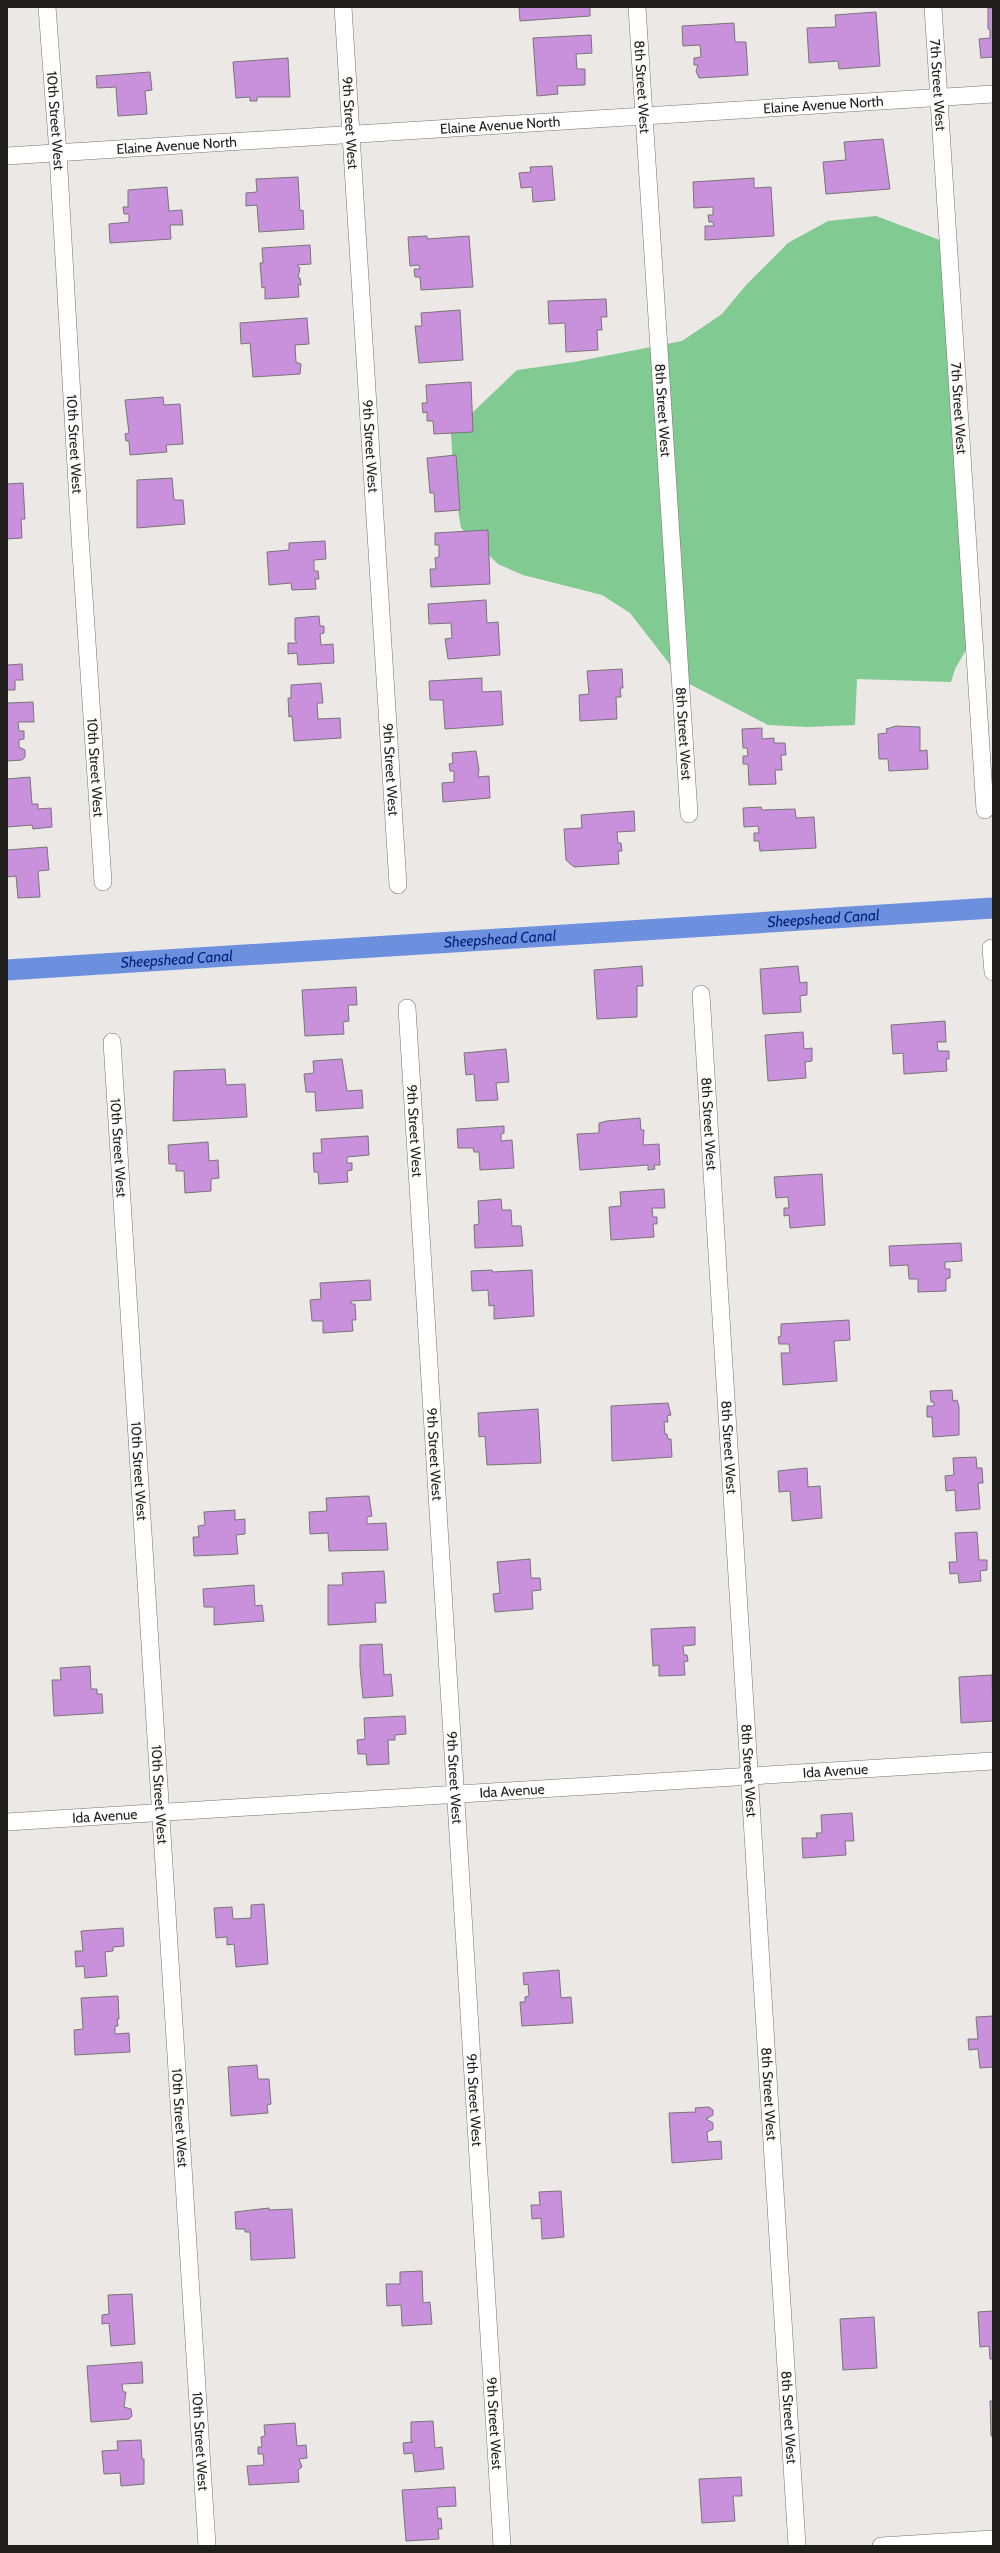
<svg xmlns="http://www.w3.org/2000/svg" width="1000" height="2553" font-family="Cabin,sans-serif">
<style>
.green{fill:#81ca92}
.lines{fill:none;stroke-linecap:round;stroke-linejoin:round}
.canal{stroke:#6c90dd;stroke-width:21}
.building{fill:#c990dc;stroke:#787578}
.minor-casing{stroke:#767371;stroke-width:18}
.minor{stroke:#fff;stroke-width:17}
.labels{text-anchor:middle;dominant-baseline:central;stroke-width:3;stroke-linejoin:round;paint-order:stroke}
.street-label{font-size:14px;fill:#201f1e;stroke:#ebe8e5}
.water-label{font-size:15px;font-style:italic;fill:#06227b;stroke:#ebe8e5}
</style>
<rect width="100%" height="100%" fill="#ebe8e5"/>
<path class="green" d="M876,216L945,242L974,636L955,669L951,682L857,679L855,725L807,727L768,725L682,680L630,613L602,595L523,575L498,564L461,528L454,485L451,433L517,370L574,362L682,341L722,314L747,284L788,243L828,221Z"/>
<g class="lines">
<path class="canal" id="s1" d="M7,970L993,908"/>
</g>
<g class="building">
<path d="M519,7H590V16L520,21Z"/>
<path d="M988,8H993V57L981,58L979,39L990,38V29H988Z"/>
<path d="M876,12L880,66L839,69L838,61L809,63L807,28L836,27L835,15Z"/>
<path d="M734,23L735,42H746L748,75L699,78L696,71L698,65H694V58L701,57L700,45L683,46L682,26Z"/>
<path d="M591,35L592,53L576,54L577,69H585V85L557,86L558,94L537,96L533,38Z"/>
<path d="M288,58L290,97H257V101H250V97L236,98L233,62Z"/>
<path d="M150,72L152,90L145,91L147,114L118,116L116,87L97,88L96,76Z"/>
<path d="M883,139L890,189L826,194L823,162L846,160L844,142Z"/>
<path d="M552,166L555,200L533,202L532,187L521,188L519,173L531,172L530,167Z"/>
<path d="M298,177L300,211L303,210L304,229L259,232L257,205L246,206V193L257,192L256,179Z"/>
<path d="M754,178V188L771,187L774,236L705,240V226H714L713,222H709L708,215H713V207L694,208L693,182Z"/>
<path d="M167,187L169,211L182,210L183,225H170L171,239L110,243L109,224L129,222V214H124L123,207H128V190Z"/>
<path d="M427,236V239L469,236L473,287L421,290L420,277H415L414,269H420L419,265L410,266L408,237Z"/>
<path d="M310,245L311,264L297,265L300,268L298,278H300L301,285H298L299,297L265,299V287L262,288L260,263H263L262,248Z"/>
<path d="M606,299L607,317H601L602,330H597L598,350L566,352L565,323L549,324L548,301Z"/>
<path d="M460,310L463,360L419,363L415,326H422L421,313Z"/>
<path d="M307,318L309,344L295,345L296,362L301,364L300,374L253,377L250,343L241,344L240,323Z"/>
<path d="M471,382L473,432L434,434L433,421H427V412L423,413L422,403H427L426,385Z"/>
<path d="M163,397L164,405L180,404L183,444L166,445L167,452L130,455L129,441H126L125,434L129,433L125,400Z"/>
<path d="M456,455L460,510L435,512L434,493H430L427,458Z"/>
<path d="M172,478L174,500H183L185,524L137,528V480Z"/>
<path d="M23,483L25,519H21L22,538L7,539V484Z"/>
<path d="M488,530L490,584L431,587L430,569H436L435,558L439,557V545H435V533Z"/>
<path d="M325,541L326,559L314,560V571H318L319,579H315L316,589L292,590L291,583L269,585L267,552L289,550V543Z"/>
<path d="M486,600L487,623L498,622L500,655L448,659L445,639L452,638L451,623L429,624L428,604Z"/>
<path d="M319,616L320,626H324V633L320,634L321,645L333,644L334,663L298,665L297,653L288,654V643H297L295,640V618Z"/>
<path d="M22,664L23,680H15V690H7V665Z"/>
<path d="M622,669L623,688H620L621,697H616L617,719L580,721L579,695L589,694L587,671Z"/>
<path d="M482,678V692L501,691L503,725L445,729L443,700H430L429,681Z"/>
<path d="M321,683L323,703H317L318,719L340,718L341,738L294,741L292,716L289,717L288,698H291V685Z"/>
<path d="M33,702L34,722H18L19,731H24V739L19,740V747L25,750V757L22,760L7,761V703Z"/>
<path d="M896,726L920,727V751L927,750L928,769L889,771L888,759H879L878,734L887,733L886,729Z"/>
<path d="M762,728V739L774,738V743H785L786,755H781L782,770H775L776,784L749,785L748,764H743V756H748L747,748H743L742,729Z"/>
<path d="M476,751L479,770L478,777L489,776L490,798L443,802L442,783L454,782V771H450L449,764L453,763L452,753Z"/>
<path d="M30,777L32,804H38V809L51,808L52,827L33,829L32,825L7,827V779Z"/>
<path d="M761,807L762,810L795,809L796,818L814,817L816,848L760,851L759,841H754V833H759L758,826L744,827L743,808Z"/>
<path d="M634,811L635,831L617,832L618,843H621L622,851H618L619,864L574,867L566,860L564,829L582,828L581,815Z"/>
<path d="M47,847L49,870L38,871L40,897L18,898L16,876L7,877V850Z"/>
<path d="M642,966L643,986H637V1017L597,1019L594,970Z"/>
<path d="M798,966L800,983L807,982V995L800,996L801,1012L763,1014L760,969Z"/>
<path d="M356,987L357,1005H348L349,1021L343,1022L344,1034L305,1036L302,990Z"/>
<path d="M945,1021L946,1042H937L938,1051H949V1059H946L947,1071L904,1074L903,1053L893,1054L891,1025Z"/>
<path d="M803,1032L804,1049L812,1048V1061L805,1062L806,1078L768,1081L765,1035Z"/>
<path d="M506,1049L509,1082L496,1083L498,1100L476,1101L474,1074L466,1075L464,1053Z"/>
<path d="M342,1059L347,1091L362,1090L363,1108L316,1111L315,1092H306L304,1074L314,1073L313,1061Z"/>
<path d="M225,1069L226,1085L245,1084L247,1117L173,1121L174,1071Z"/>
<path d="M640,1118L641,1130H644L643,1145L659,1144L660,1165H654L655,1169L648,1170V1165L580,1170L577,1134L599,1133V1123L607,1121Z"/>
<path d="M504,1126V1133L501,1134V1141L512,1140L514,1168L480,1170L479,1152H474L473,1148H458L457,1129Z"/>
<path d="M368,1136L369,1155L347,1157V1163H352V1170L347,1171L348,1182L319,1184L318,1172H314L313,1153H322L321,1139Z"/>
<path d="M208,1142L209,1161L218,1160L219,1178L211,1179V1191L185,1193L184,1171H176V1164H169L168,1145Z"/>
<path d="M822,1174L825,1225L790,1228L789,1215L784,1216V1208H789L788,1197L776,1198L774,1177Z"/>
<path d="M664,1189L665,1208H652L653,1217H657V1224H653L654,1237L611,1240L609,1207L621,1206L620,1192Z"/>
<path d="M501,1199L502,1210H511L512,1226H521L523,1246L475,1248L474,1225L479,1224L478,1201Z"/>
<path d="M961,1243L962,1261L945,1262V1269H950V1278L946,1279V1291L918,1292V1279H909L908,1265L890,1266L889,1246Z"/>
<path d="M492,1270L493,1272L532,1270L534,1316L494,1319V1305L489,1306L488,1290L472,1291L471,1271Z"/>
<path d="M370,1280L371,1300L351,1301V1304H355L356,1320H352L353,1331L323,1333V1321H312L310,1300L321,1299L320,1283Z"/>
<path d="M849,1320L850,1340L834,1341L837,1381L783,1385L781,1353H790L789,1344H779L778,1337L781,1336V1324Z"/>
<path d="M952,1390L953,1401L957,1400L959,1407V1435L933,1437L932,1417H927V1406H934V1402H931L930,1391Z"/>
<path d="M668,1403L671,1415L667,1416L668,1422H664L665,1434H667L668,1439H671L672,1457L612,1461L611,1406Z"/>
<path d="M538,1409L541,1463L487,1465L485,1436L479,1437L478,1413Z"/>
<path d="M976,1457L977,1468H982L983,1483H978L980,1509L956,1511L955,1490L946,1491L945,1476L954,1475L953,1458Z"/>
<path d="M807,1468L808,1487L820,1486L822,1518L792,1521L790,1491L779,1492L778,1471Z"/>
<path d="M369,1496L372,1516L367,1517V1524L386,1523L388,1550L329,1551L328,1533L310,1534L309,1512L327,1511L326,1498Z"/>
<path d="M235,1510V1520L245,1519V1534L236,1535L238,1554L194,1556L193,1537H199L198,1526L205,1525L204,1512Z"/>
<path d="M977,1532L979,1560H987V1570L980,1571L981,1581L959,1583L958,1573L950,1574L949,1562H957L955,1533Z"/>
<path d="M530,1559L531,1578H540L541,1590L532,1591L533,1609L495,1612L493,1594L500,1593L497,1562Z"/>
<path d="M384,1571L386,1603H375L376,1622L328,1625V1585H343L342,1573Z"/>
<path d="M254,1585L255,1606L262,1605L264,1621L214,1625V1607H204L203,1589Z"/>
<path d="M695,1627V1645L683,1646L684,1655H687L688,1661L684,1662L685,1675L659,1676V1665L653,1666L651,1629Z"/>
<path d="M382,1644L384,1675L391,1674L393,1696L363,1698L360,1667V1645Z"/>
<path d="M90,1666L91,1689H97V1694H102L103,1713L54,1716L52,1680H61L60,1668Z"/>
<path d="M992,1675L993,1721L961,1723L959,1677Z"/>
<path d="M405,1716L406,1734L395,1735V1740H388L389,1764L367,1765L366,1754H358L357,1740L365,1739L364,1718Z"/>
<path d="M852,1813L854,1841H845L846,1855L803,1858L802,1838H817L816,1833H822L821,1815Z"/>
<path d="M264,1904L268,1964L236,1967L234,1944L227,1945V1937L216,1938L214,1908L232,1907L233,1919L251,1918V1905Z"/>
<path d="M123,1928L124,1946L113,1947V1951L105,1952L107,1976L85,1978L84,1966L76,1967L75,1951H83L81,1931Z"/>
<path d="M559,1970L561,1998L571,1997L573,2023L522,2026L520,2002H525V1997L529,1996L528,1984L524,1985L523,1973Z"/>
<path d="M118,1996L119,2019H117L118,2026H115V2034L129,2033L130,2052L75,2055L74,2030L83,2029L81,1998Z"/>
<path d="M993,2016V2067L980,2068L978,2049L969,2050L968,2039H978L976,2017Z"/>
<path d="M257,2065L258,2079H269L271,2104L267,2105L268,2113L231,2116L228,2067Z"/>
<path d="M709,2107L713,2110V2115L706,2119L713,2123V2129L707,2132L708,2142L721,2141L722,2159L672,2163L669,2113L696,2112L695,2108Z"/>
<path d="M561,2191L564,2237L542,2239L541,2218L532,2219L531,2205H540L539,2192Z"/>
<path d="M269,2208V2210L292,2209L295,2258L251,2260L250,2232H245V2229H236L235,2212Z"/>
<path d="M422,2271L423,2303L430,2302L432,2324L402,2326L401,2305L387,2306L386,2284H400V2272Z"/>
<path d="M132,2294L135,2344L111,2346L109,2323L102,2324V2315L109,2314L108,2295Z"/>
<path d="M993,2311V2359H990L989,2346L980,2347L978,2312Z"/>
<path d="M874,2317L877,2368L843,2370L840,2319Z"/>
<path d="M142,2362L143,2383L122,2384L123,2392H126L124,2407L131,2409L132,2416L129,2419L91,2422L87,2366Z"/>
<path d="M990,2401H993V2436H991Z"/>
<path d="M433,2421L435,2448L442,2447L444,2469L415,2472L413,2453L404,2454L403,2443L413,2442L411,2441V2422Z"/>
<path d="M295,2423L297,2446L306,2445L307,2458L299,2459L302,2467L298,2470L299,2482L249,2485L247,2466L264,2465L263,2454H258V2447H262L261,2437L265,2436L264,2425Z"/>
<path d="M141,2440L142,2459H144V2484L121,2486L120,2473L104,2474L102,2451L118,2450L117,2441Z"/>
<path d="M741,2477L742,2496H733L735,2521L702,2523L699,2479Z"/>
<path d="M455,2487L456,2506L437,2507L438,2519L441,2518L442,2529H438L439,2539L406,2541L402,2490Z"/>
</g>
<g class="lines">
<defs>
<g id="minor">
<path id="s2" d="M47,7L58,153L80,537L103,882"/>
<path id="s3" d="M343,7L398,885"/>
<path id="s4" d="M637,7L689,814"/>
<path id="s5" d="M933,7L985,810"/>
<path id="s6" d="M7,156L993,94"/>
<path d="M991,948L993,972"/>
<path id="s7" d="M701,994L797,2546"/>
<path id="s8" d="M407,1008L502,2546"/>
<path id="s9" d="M112,1042L207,2546"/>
<path id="s10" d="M7,1822L993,1761"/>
<path d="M881,2546L993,2539"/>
</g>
</defs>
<use href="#minor" class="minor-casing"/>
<use href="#minor" class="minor"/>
</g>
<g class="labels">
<g class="street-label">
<text stroke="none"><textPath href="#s5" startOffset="78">7th Street West</textPath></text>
<text stroke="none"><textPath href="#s4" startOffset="80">8th Street West</textPath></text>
<text stroke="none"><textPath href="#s6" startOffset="818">Elaine Avenue North</textPath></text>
<text stroke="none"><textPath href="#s2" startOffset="114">10th Street West</textPath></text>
<text stroke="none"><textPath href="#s3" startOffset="116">9th Street West</textPath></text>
<text stroke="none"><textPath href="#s6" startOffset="494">Elaine Avenue North</textPath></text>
<text stroke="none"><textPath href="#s6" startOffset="170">Elaine Avenue North</textPath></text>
<text stroke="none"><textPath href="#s5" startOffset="402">7th Street West</textPath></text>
<text stroke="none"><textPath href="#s4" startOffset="404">8th Street West</textPath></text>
<text stroke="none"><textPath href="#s2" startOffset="438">10th Street West</textPath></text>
<text stroke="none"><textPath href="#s3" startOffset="440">9th Street West</textPath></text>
<text stroke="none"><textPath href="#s4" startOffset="728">8th Street West</textPath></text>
<text stroke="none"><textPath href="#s2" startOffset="762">10th Street West</textPath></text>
<text stroke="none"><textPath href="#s3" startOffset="764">9th Street West</textPath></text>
<text stroke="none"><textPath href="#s7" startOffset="130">8th Street West</textPath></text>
<text stroke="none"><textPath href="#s8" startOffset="123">9th Street West</textPath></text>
<text stroke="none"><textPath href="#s9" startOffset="106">10th Street West</textPath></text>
<text stroke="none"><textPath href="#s7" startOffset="454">8th Street West</textPath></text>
<text stroke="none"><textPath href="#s8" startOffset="447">9th Street West</textPath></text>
<text stroke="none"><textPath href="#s9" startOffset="430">10th Street West</textPath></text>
<text stroke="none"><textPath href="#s7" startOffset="778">8th Street West</textPath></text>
<text stroke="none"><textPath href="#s10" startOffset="830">Ida Avenue</textPath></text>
<text stroke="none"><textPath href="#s8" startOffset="771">9th Street West</textPath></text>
<text stroke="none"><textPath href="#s10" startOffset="506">Ida Avenue</textPath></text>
<text stroke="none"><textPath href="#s9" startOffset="754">10th Street West</textPath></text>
<text stroke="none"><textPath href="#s10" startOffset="98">Ida Avenue</textPath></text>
<text stroke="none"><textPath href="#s7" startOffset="1102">8th Street West</textPath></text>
<text stroke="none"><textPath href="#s8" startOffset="1094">9th Street West</textPath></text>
<text stroke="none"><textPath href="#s9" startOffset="1078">10th Street West</textPath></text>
<text stroke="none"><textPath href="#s7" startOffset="1426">8th Street West</textPath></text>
<text stroke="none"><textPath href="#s8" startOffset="1418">9th Street West</textPath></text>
<text stroke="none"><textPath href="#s9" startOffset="1402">10th Street West</textPath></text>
</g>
<g class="water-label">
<text stroke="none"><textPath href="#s1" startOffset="818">Sheepshead Canal</textPath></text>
<text stroke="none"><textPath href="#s1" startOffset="494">Sheepshead Canal</textPath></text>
<text stroke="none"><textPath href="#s1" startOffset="170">Sheepshead Canal</textPath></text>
</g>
</g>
<rect width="1000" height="2553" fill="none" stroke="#201f1e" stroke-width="16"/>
</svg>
